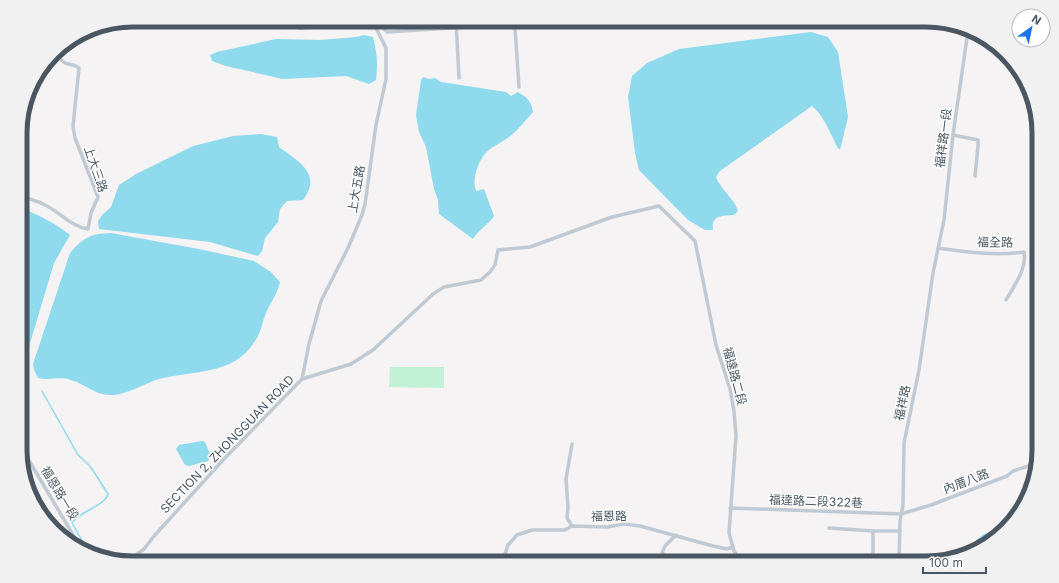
<svg xmlns="http://www.w3.org/2000/svg" width="1059" height="583" font-family="Inter,'Noto Sans TC',sans-serif">
<style>
.green{fill:#c3f1d5}
.water{fill:#90daee}
.lines{fill:none;stroke-linecap:round;stroke-linejoin:round}
.stream{stroke:#90daee;stroke-width:1.5}
.street{stroke:#c1cad2;stroke-width:3.5}
.labels{text-anchor:middle;dominant-baseline:central;stroke-width:3;stroke-linejoin:round;paint-order:stroke}
.street-label{font-size:12px;fill:#4a5661;stroke:#fff}
.rim{fill:none;stroke:#4a5661;stroke-width:5}
</style>
<rect width="100%" height="100%" fill="#f5f3f3"/>
<path class="green" d="M390,367H444V388L389,387Z"/>
<g class="water">
<path d="M293,20H363L357,26C337,25 318,29 299,30L292,24Z"/>
<path d="M811,32L828,37L838,52L848,117L840,150C836,147 835,141 832,136C827,126 821,113 812,106L720,171L716,177C721,190 734,198 738,211L734,215C722,216 711,215 713,230H705L688,220L639,170L635,153L628,97L632,76L647,63L679,49Z"/>
<path d="M364,35L373,37C377,52 378,64 376,80L369,84L346,76L283,79L226,66L212,61L210,55L217,52L276,39L320,40L356,37Z"/>
<path d="M423,77L429,79L435,78L441,82L506,92L511,96L518,92C528,98 531,101 533,112C525,121 518,130 509,137C501,143 489,148 484,155C477,165 472,179 476,191L484,189L494,216C488,225 479,229 473,239L439,214L438,200L434,189L426,147L419,132L416,115L421,80Z"/>
<path d="M261,134L277,137L279,147C298,161 323,174 303,200L287,201L280,209L278,222L265,238L262,251L258,256L210,242L99,229L98,221L103,214L111,207L119,185L136,174L193,146L233,136Z"/>
<path d="M21,208C39,215 55,223 70,235L54,263L25,360L21,358Z"/>
<path d="M111,233L199,249L254,261L271,272L280,282C278,293 270,303 266,313C262,322 261,333 255,341C234,376 193,370 159,379C145,383 125,396 110,395C95,395 85,384 71,380C60,376 49,381 38,378L34,370L33,364L70,253C84,237 90,234 111,233Z"/>
<path d="M202,441L205,442L211,457L208,461L189,466L185,465L176,449L179,445Z"/>
<path d="M44,505L54,522L51,524L39,513L37,508Z"/>
<path d="M1003,528L983,548L977,550L975,547L976,540L984,534Z"/>
</g>
<g class="lines">
<path class="stream" d="M42,391L78,455L90,466L108,494C104,507 79,511 72,523L88,551"/>
<g class="street">
<path d="M378,20L381,26L387,32L513,24L515,28L519,87"/>
<path d="M456,20L459,78"/>
<path d="M953,135L978,140V146L975,176"/>
<path d="M21,193C26,200 36,200 43,204C59,211 70,226 88,229L91,213L98,197L75,138L73,126L79,68L76,66L65,63L54,54"/>
<path d="M938,248C967,252 995,256 1024,252C1027,269 1014,286 1006,300"/>
<path d="M302,379L309,344L321,301L348,248L362,215L365,204L376,125L386,79V48L372,20"/>
<path d="M572,444L566,479L568,507L567,518L572,526"/>
<path d="M21,447L82,550"/>
<path d="M730,508L901,514L931,505L1007,476L1013,471L1037,463"/>
<path d="M829,528L873,531H900"/>
<path d="M127,562L144,549L155,535L224,459L302,379L351,364L373,350L433,294L444,287L481,280L490,272L495,265L498,250L530,247L612,217L659,206L695,241L716,345L730,389L734,411L736,436L729,533L734,551L742,563"/>
<path d="M502,563L508,545L517,535L532,530H565L572,526L607,527L624,524L640,526L713,546L727,549L733,547"/>
<path d="M671,563L662,553L665,546L676,535"/>
<path d="M873,563V531"/>
<path d="M899,563L900,521L903,505L904,443L919,370L933,273L944,220L953,135L968,31"/>
</g>
</g>
<g class="labels">
<g class="street-label">
<text transform="translate(943 138) rotate(-83)">福祥路一段</text>
<text transform="translate(96 169) rotate(71)">上大三路</text>
<text transform="translate(356 189) rotate(-80)">上大五路</text>
<text transform="translate(995 242) rotate(1)">福全路</text>
<text transform="translate(735 376) rotate(75)">福達路二段</text>
<text transform="translate(902 403) rotate(-78)">福祥路</text>
<text transform="translate(227 444) rotate(-46)">SECTION 2, ZHONGGUAN ROAD</text>
<text transform="translate(966 481) rotate(-21)">內厝八路</text>
<text transform="translate(60 493) rotate(59)">福恩路一段</text>
<text transform="translate(816 501) rotate(2)">福達路二段322巷</text>
<text transform="translate(609 516) rotate(-1)">福恩路</text>
</g>
</g>
<path d="M0 0H1059V583H0ZM133 27H926A106 106 0 0 1 1032 133V450A106 106 0 0 1 926 556H133A106 106 0 0 1 27 450V133A106 106 0 0 1 133 27Z" fill="#f1f1f2" fill-rule="evenodd"/>
<path class="rim" d="M133 27H926A106 106 0 0 1 1032 133V450A106 106 0 0 1 926 556H133A106 106 0 0 1 27 450V133A106 106 0 0 1 133 27Z"/>
<g transform="translate(1031 28) rotate(33)"><circle r="19" fill="#ffffff" stroke="#b7bbc0"/>
<path d="M0-3L7 15L0 10L-7 15Z" fill="#1a73e8"/>
<text y="-6" font-size="11" font-weight="bold" text-anchor="middle" fill="#4a5661">N</text>
</g>
<path d="M923 567v6h63v-6" fill="none" stroke="#4a5661" stroke-width="2"/>
<text x="929" y="567" font-size="12" fill="#4a5661" stroke="#ffffff" stroke-width="3" paint-order="stroke">100 m</text>
</svg>
